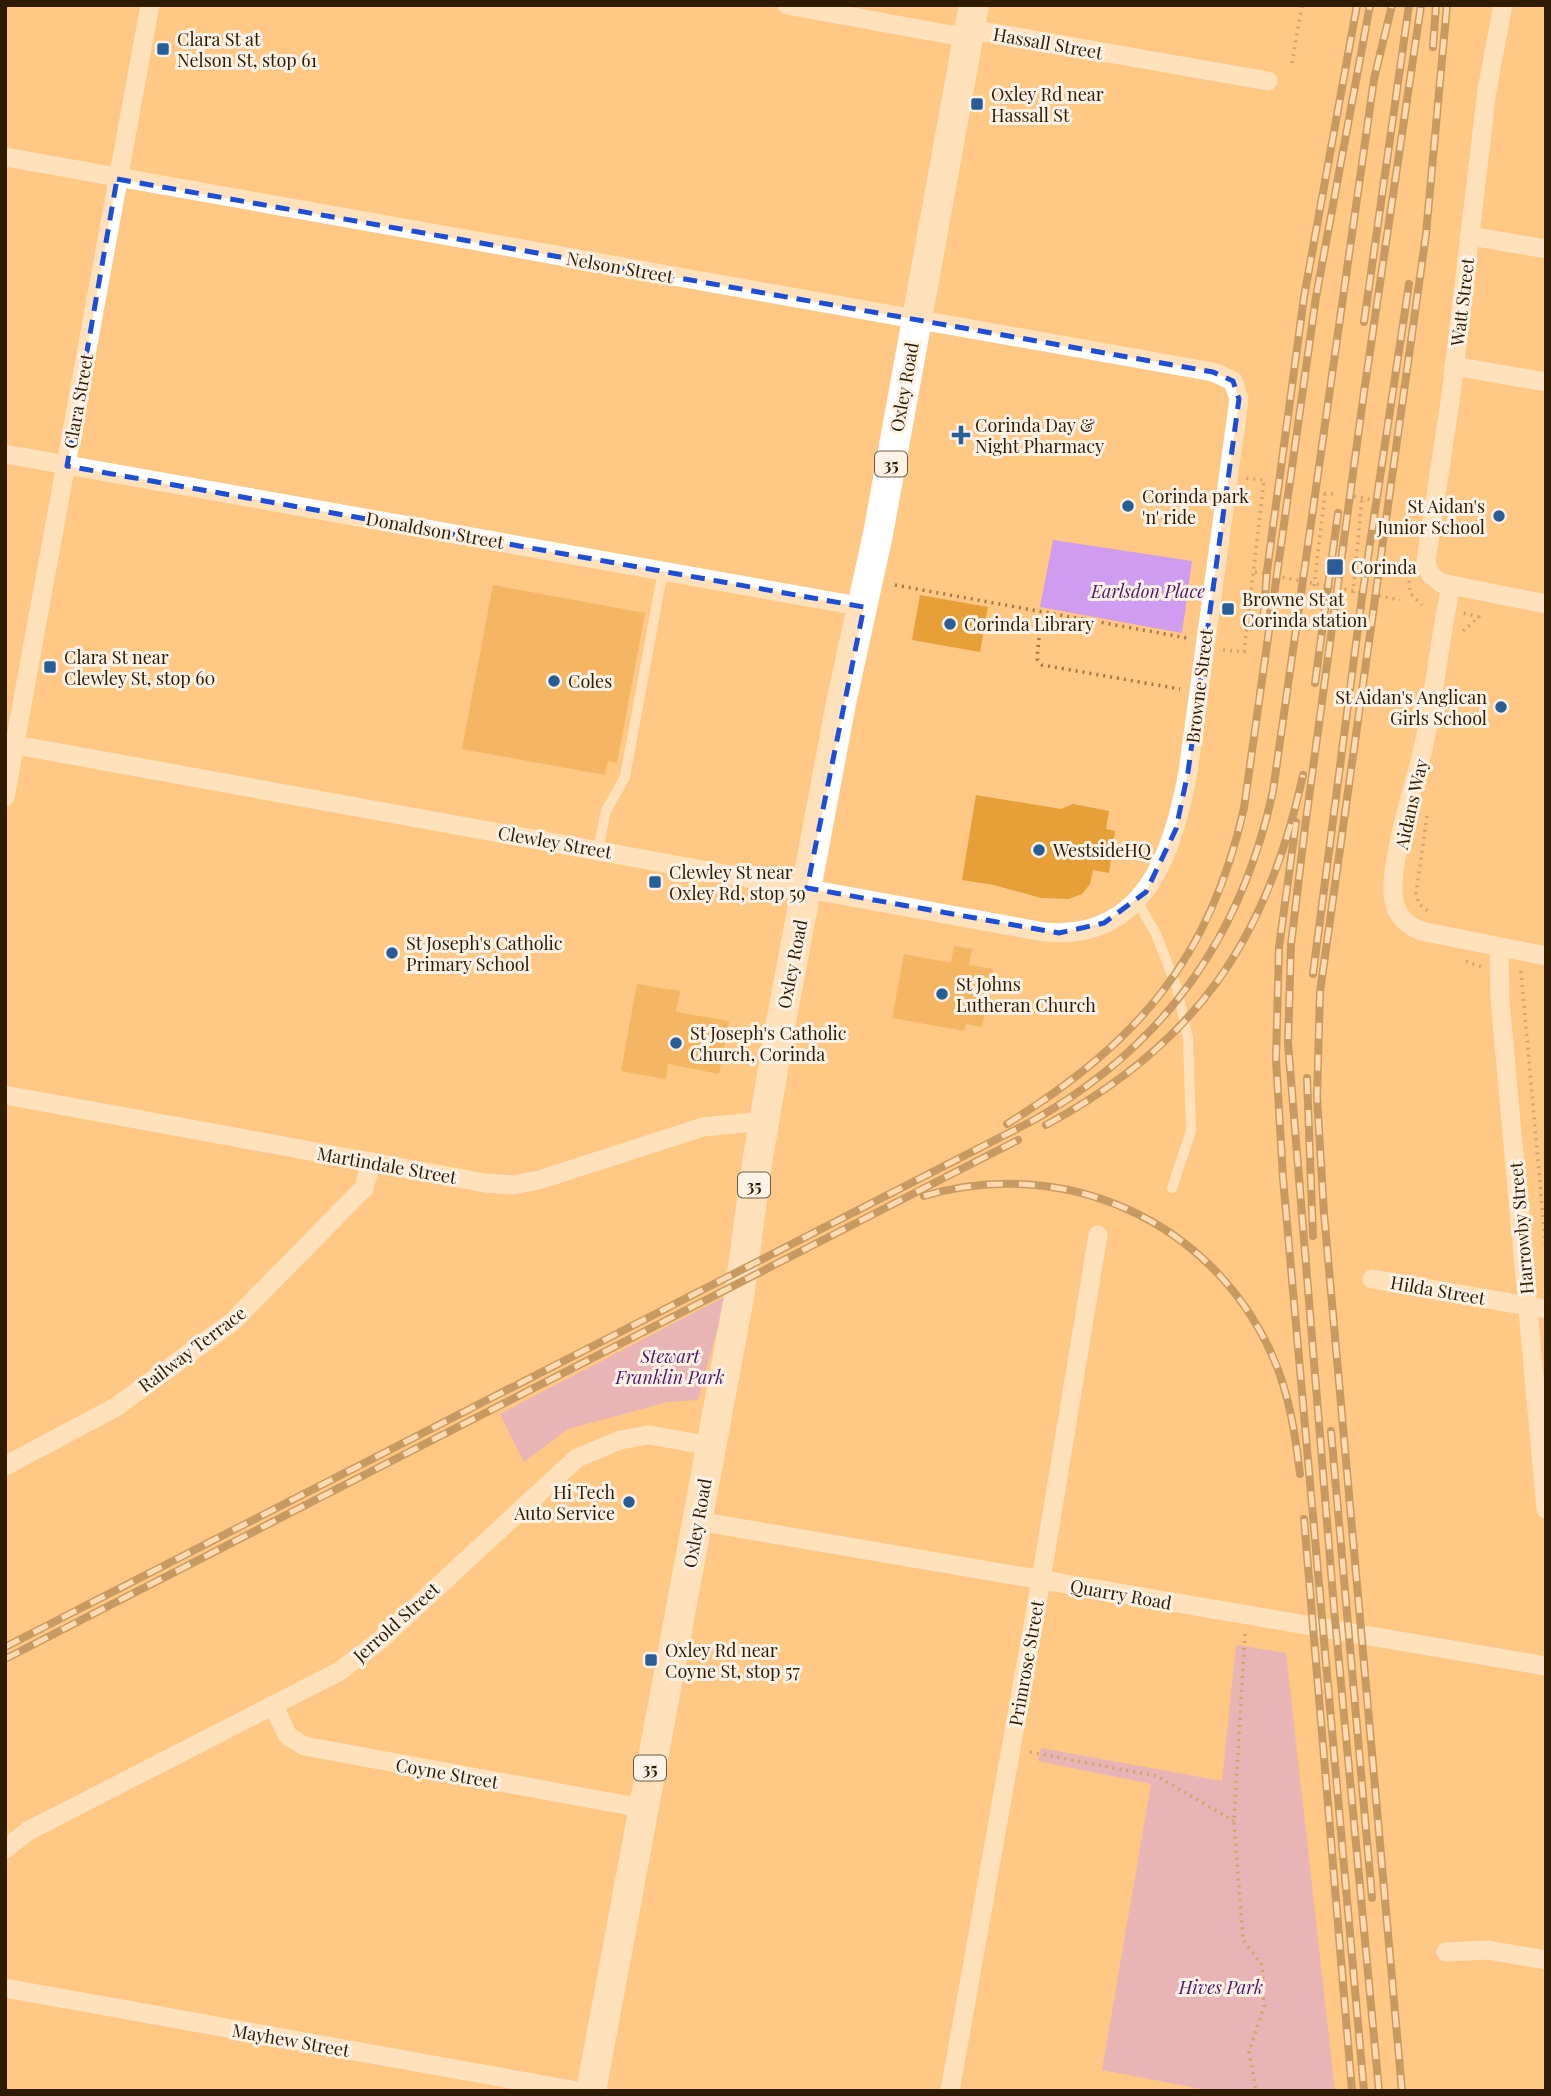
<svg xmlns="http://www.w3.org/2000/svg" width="1551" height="2096" font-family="'Playfair Display',serif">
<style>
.green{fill:#cf9cf0}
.building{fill:#e79f38}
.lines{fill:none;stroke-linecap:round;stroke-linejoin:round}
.path{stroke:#9e7747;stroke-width:3.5;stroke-dasharray:2 5;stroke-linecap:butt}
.lane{stroke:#fff;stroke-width:10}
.street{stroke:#fff;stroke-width:19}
.primary{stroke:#fff;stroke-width:30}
.rail-casing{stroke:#856337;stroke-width:8}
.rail{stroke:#fdf2e5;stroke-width:5;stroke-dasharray:16;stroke-linecap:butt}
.marked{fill:none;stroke:#1d4ed8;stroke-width:5;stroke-dasharray:14 9;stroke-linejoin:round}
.poi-dot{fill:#275e97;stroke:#fdf2e5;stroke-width:2.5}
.labels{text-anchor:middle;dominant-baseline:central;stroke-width:6;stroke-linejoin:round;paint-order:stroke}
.shield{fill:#fdf2e5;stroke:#6d5c45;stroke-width:2}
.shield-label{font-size:16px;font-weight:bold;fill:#2f1b00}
.poi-label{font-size:18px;fill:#2f1b00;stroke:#fdf2e5;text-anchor:start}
.street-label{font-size:18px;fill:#2f1b00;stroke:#fdf2e5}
.park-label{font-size:18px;font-style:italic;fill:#4c1568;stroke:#fdf2e5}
</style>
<rect width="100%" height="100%" fill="#ffc885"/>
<g class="green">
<path d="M1053,540L1192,561L1182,633L1040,607Z"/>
<path d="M726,1296L698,1400L668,1402L568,1429L524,1462L500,1414Z"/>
<path d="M1236,1645L1286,1653L1335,2091H1212L1102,2070L1151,1784L1038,1761L1041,1748L1222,1781Z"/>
</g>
<g class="building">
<path d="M493,585L645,613L617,763L608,761L605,775L462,749Z"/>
<path d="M920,595L988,607L980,652L912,640Z"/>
<path d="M976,795L1061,809L1073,804L1109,811L1106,829L1115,831L1109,873L1093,870L1090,884L1082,894L1069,899L1041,898L994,885L962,880Z"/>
<path d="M954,946L972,949L969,965L993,969L982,1027L966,1024L964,1031L892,1018L904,954L951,963Z"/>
<path d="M637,984L680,991L676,1012L729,1021L719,1074L668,1064L666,1079L621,1071Z"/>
</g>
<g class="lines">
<g class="path">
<path d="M1292,63L1302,5"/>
<path d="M1317,493L1336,494"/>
<path d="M1354,496L1372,500"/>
<path d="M1408,567L1410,593L1422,605"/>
<path d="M1255,572L1400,600"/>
<path d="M895,585L1187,638"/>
<path d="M1314,586L1325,493"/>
<path d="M1353,593L1362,498"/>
<path d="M1463,631L1479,617L1463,613"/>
<path d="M1039,638L1037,659L1042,665L1180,689"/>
<path d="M1223,650L1244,652L1264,480L1245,478"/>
<path d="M1427,816L1416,894L1419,904L1428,911"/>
<path d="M1466,961L1481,967"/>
<path d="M1521,971L1546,1251"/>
<path d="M1245,1634L1234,1821L1243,1940L1262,1965L1264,2006L1249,2052L1256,2091"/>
<path d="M1030,1752L1157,1776L1234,1821"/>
</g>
<g class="lane">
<path d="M598,850L606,811L625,777L663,570"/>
<path d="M1137,901L1156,934L1177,988L1188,1038L1191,1131L1172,1188"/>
</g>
<g class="street">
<path d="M787,5L952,35L988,32L1268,81"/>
<path d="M1503,5L1487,90L1451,395L1426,561L1430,574L1441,583L1546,604"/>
<path d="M5,157L1213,372L1233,381L1239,399L1188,772C1173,852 1145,942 1044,932L5,743"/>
<path d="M1470,236L1546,249"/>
<path d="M1454,366L1546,382"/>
<path d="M5,454L864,607"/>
<path d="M1451,586C1439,639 1435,695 1423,749C1415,784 1387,868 1394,901C1397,915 1407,926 1421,931L1546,956"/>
<path d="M5,797L150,5"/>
<path d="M1499,947L1500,1000L1546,1509"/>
<path d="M5,1095L485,1183L512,1185L539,1180L703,1127L765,1121"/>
<path d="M1372,1279L1546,1309"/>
<path d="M5,1466L116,1407L232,1322L364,1188L371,1162"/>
<path d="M697,1521L1546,1666"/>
<path d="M273,1705L288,1736L304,1746L642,1808"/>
<path d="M5,1849L28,1831L340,1671L379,1641L577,1458L620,1440L649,1435L711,1446"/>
<path d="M1446,1952L1488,1950L1546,1960"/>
<path d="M5,1988L577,2091"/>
<path d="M950,2091L1041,1580L1098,1235"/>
</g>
<path class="primary" d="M591,2091L739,1297L757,1163L782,1017L841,703L878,534L974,5"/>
<defs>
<g id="rail">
<path d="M1433,47L1436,5"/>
<path d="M1364,322L1409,5"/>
<path d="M1263,622L1267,571L1304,297L1357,5"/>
<path d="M1315,683L1338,513"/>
<path d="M1296,822L1279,947L1276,1059L1283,1178L1364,2091"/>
<path d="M1313,974L1362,597L1409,284"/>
<path d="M1307,1078L1313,1236"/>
<path d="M1007,1124C1137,1043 1210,960 1244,808L1316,297L1370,5"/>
<path d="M1046,1125C1196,1044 1267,940 1303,775"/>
<path d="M924,1196C1064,1155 1212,1220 1272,1355C1289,1392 1295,1433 1300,1474"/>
<path d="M1331,1431L1372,1898"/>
<path d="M1304,1519L1352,2091"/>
<path d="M5,1647L1034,1120C1164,1046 1241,938 1273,791L1374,79L1392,5"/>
<path d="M5,1659L1018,1140"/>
<path d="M1379,2091L1334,1608L1288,1043L1291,945L1305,827L1364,392L1421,5"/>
<path d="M1402,2091L1324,1213L1317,1097L1320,992L1426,234L1447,5"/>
</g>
</defs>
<use href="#rail" class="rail-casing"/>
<use href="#rail" class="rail"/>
</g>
<path d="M0 0H1551V2096H0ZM117,179L1213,372L1233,381L1239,399L1188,772L1176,829L1146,892L1104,923L1059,933L807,888L864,607L67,466Z" fill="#ffc885" fill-opacity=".55" fill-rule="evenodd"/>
<path class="marked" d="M117,179L1213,372L1233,381L1239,399L1188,772L1176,829L1146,892L1104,923L1059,933L807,888L864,607L67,466Z"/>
<g class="poi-dot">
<rect x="156" y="42" width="14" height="14" rx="3.5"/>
<rect x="970" y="97" width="14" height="14" rx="3.5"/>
<path d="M957.5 424.5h7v7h7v7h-7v7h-7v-7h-7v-7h7z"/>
<circle cx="1128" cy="506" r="7"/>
<circle cx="1499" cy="516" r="7"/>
<rect x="1326" y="558" width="18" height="18" rx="3.5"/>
<rect x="1221" y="602" width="14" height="14" rx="3.5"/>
<circle cx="950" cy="624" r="7"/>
<rect x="43" y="660" width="14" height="14" rx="3.5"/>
<circle cx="554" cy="681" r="7"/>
<circle cx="1501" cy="707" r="7"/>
<circle cx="1039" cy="850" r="7"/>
<rect x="648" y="875" width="14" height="14" rx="3.5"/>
<circle cx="392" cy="953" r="7"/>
<circle cx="942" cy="994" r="7"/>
<circle cx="676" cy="1043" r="7"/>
<circle cx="629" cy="1502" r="7"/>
<rect x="644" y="1653" width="14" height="14" rx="3.5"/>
</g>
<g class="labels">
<g class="shield">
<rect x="875" y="451.5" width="32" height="25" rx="5"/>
<rect x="738" y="1172.5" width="32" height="25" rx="5"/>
<rect x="634" y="1755.5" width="32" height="25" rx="5"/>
</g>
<g class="shield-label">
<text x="891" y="464">35</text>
<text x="754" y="1185">35</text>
<text x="650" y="1768">35</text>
</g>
<g class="poi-label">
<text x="177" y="39">Clara St at<tspan x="177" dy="21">Nelson St, stop 61</tspan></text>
<text x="991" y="94">Oxley Rd near<tspan x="991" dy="21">Hassall St</tspan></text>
<text x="975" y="425">Corinda Day &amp;<tspan x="975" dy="21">Night Pharmacy</tspan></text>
<text x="1142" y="496">Corinda park<tspan x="1142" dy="21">'n' ride</tspan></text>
<text x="1485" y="506" text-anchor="end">St Aidan's<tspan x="1485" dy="21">Junior School</tspan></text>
<text x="1351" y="567">Corinda</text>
<text x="1242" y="599">Browne St at<tspan x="1242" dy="21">Corinda station</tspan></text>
<text x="964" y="624">Corinda Library</text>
<text x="64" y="657">Clara St near<tspan x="64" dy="21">Clewley St, stop 60</tspan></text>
<text x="568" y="681">Coles</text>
<text x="1487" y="697" text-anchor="end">St Aidan's Anglican<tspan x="1487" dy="21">Girls School</tspan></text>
<text x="1053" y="850">WestsideHQ</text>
<text x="669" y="872">Clewley St near<tspan x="669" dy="21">Oxley Rd, stop 59</tspan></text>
<text x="406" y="943">St Joseph's Catholic<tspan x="406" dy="21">Primary School</tspan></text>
<text x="956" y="984">St Johns<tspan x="956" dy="21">Lutheran Church</tspan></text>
<text x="690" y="1033">St Joseph's Catholic<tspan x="690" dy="21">Church, Corinda</tspan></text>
<text x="615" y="1492" text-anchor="end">Hi Tech<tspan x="615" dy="21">Auto Service</tspan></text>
<text x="665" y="1650">Oxley Rd near<tspan x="665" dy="21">Coyne St, stop 57</tspan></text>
</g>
<g class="street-label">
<text transform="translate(1048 43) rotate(10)">Hassall Street</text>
<text transform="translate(620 267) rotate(10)">Nelson Street</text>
<text transform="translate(1462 302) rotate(-83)">Watt Street</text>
<text transform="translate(904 387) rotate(-80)">Oxley Road</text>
<text transform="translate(78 401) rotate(-80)">Clara Street</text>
<text transform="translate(435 530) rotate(10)">Donaldson Street</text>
<text transform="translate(1199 686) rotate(-83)">Browne Street</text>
<text transform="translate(1411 804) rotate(-77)">Aidans Way</text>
<text transform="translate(555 842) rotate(10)">Clewley Street</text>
<text transform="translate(792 964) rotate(-79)">Oxley Road</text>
<text transform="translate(387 1165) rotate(10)">Martindale Street</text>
<text transform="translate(1521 1228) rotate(-95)">Harrowby Street</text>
<text transform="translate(1438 1290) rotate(10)">Hilda Street</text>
<text transform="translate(192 1349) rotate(-37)">Railway Terrace</text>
<text transform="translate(697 1523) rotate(-80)">Oxley Road</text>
<text transform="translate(1121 1594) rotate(10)">Quarry Road</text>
<text transform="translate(396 1622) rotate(-42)">Jerrold Street</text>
<text transform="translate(1026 1663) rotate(-80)">Primrose Street</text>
<text transform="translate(447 1773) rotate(10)">Coyne Street</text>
<text transform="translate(291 2040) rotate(10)">Mayhew Street</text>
</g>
<g class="park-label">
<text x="1148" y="591">Earlsdon Place</text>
<text x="670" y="1356">Stewart<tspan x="670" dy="21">Franklin Park</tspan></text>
<text x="1221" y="1987">Hives Park</text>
</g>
</g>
<rect width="1551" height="2096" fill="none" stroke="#2f1b00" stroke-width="14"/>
</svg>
